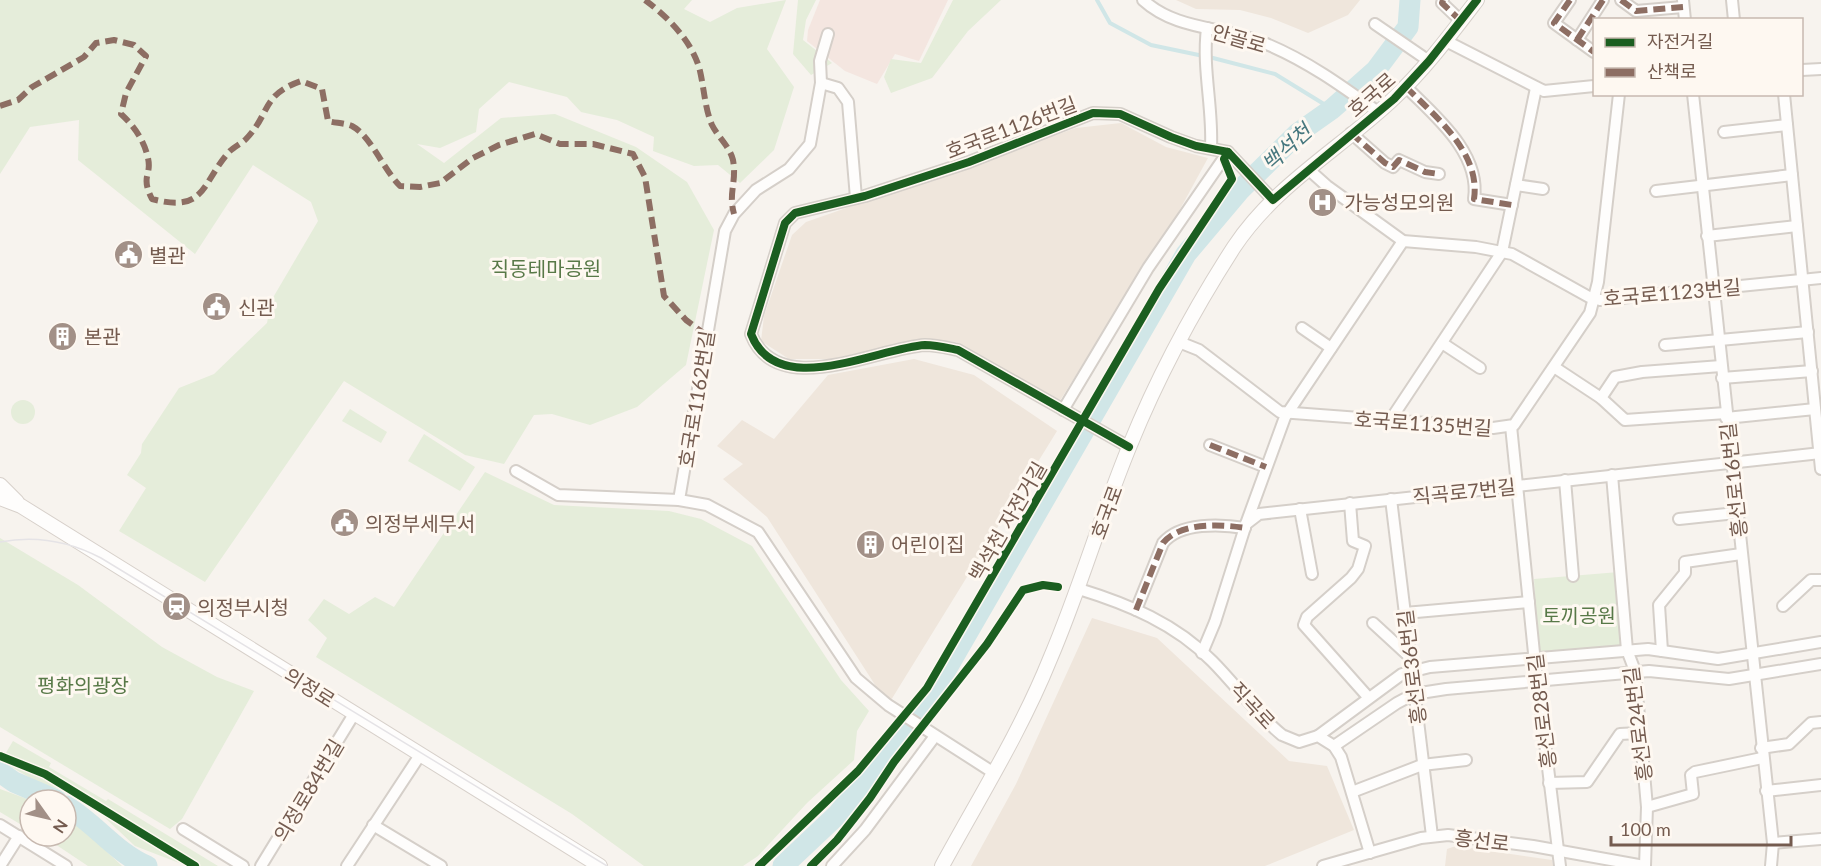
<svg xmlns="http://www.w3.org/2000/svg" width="1821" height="866" font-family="Lato,'Noto Sans KR',sans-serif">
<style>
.residential{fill:#efe6dc}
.commercial{fill:#f4e6e0}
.green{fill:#e5edda}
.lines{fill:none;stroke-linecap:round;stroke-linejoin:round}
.stream{stroke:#d0e6e7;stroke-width:4}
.river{stroke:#d0e6e7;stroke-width:21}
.street-casing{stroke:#d5cfc9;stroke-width:14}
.secondary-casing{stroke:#d7d0ca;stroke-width:16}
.street{stroke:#fefdfc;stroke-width:10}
.secondary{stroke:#fefdfc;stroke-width:14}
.tram{stroke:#e5e3e6;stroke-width:1.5}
.quiet{stroke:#8d6e63;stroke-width:6;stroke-dasharray:12 6;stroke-linecap:butt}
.cycleway-casing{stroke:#fef8f1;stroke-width:11}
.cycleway{stroke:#1b5e20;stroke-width:8}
.labels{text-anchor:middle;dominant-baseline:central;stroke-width:6;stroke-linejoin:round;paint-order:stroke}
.street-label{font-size:20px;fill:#745b4f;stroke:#fef8f1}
.poi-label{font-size:20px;fill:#745b4f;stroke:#fef8f1;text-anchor:start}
.park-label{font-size:20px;fill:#587948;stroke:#fef8f1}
.water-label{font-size:21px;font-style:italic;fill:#47787f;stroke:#fef8f1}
</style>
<rect width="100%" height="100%" fill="#f7f3ee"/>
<g class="residential">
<path d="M1176,0H1360L1348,15L1308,33L1271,18L1240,10L1196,9Z"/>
<path d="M1121,123L1166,147L1208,158L1173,222L1059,402L956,342L926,339L831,359H789L761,341L764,316L792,235L806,222L1076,128Z"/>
<path d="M914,359L974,375L1057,431L888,705L767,517L723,479L743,464L717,446L742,420L774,439L828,375Z"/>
<path d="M1092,618L1157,638L1289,761L1327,766L1354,830L1265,866H971L1016,784Z"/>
<path d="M1456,846L1552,860L1553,866H1445L1447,849Z"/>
</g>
<path class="commercial" d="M820,0H948L919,61L895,54L877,84L845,71L807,41L808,30Z"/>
<g class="green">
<path d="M0,0H692L684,9L710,22L737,8L786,0L767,49L794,87L774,150L740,183L718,165L694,166L653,151L654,137L617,120L581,112L567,97L509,82L479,109L476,132L440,148L417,144L444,163L501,118L555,114L636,147L687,182L714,230L686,365L637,407L590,425L552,414L534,415L504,464L465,455L344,381L205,582L119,531L146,488L127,475L141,453L142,444L179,388L214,374L267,323L271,301L318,221L311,202L253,165L195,254L78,160L79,120L30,127L0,174Z"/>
<path d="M798,0H816L806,20L803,40L832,63L811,75L793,54Z"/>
<path d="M953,0H1001L968,31L932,78L891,93L884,77L891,59L921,63Z"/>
<circle cx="23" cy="412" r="12"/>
<path d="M350,409L387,432L381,443L342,421Z"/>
<path d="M424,434L475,467L460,491L408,461Z"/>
<path d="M485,472L554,505L669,511L701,519L752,546L841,680L869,711L857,731L854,760L807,803L758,856L743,866H644L572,814L316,657L327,638L308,620L324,599L349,614L375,597L394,607Z"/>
<path d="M0,538L78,585L162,647L217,677L254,691L182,819L170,829L0,727Z"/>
<path d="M1619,572L1623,650L1538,658L1534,579Z"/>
<path d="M13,741L51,763L49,767L106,801L108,799L218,866H187L135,846L102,815L62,790L39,783L1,761Z"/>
<path d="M0,789L30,800V830L0,812Z"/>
<path d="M66,816L73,820L122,866H88L43,836H66Z"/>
</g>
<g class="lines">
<path class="stream" d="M1097,0L1110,23L1151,45L1213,58L1275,74L1332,109"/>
<g class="river">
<path d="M0,772L14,782L56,800"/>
<path d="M66,806C95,823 116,853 147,866"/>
<path d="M783,866L838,814L935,689L1186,254L1240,190L1298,133L1332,109L1376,70L1408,27L1410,0"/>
</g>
<defs>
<g id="street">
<path d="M1143,0C1177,31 1223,26 1264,43C1306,60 1342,86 1378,112"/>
<path d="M1443,0L1442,3L1461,21"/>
<path d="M1570,0L1554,23L1594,52"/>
<path d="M1621,0L1636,11L1683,7"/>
<path d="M1683,0L1685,20"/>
<path d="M1732,0L1734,20"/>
<path d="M1375,24L1429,61"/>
<path d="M1207,28C1202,69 1213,107 1211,147"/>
<path d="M828,34L820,61L821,83L810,144L789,169L756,190L734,214L725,231L679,500L707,505L758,532L856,678L888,705L994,773"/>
<path d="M1577,40L1603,0"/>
<path d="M1446,41L1544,91L1594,86"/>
<path d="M1802,70L1821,69"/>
<path d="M821,83L838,88L848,102L856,198"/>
<path d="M1406,87C1435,116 1481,153 1474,199L1512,205"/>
<path d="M1693,94L1773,843L1771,866"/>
<path d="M1784,94L1821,469"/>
<path d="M1724,132L1787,125"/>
<path d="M1351,133L1385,163L1393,167L1399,160L1425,172L1439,174"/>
<path d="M1308,169L1327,186L1403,241L1476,247L1512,254L1589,297L1600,300L1821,278"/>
<path d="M1516,185L1543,189"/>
<path d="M1656,191L1792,175"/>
<path d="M1707,236L1797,226"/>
<path d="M1302,328L1331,348"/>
<path d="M1179,342L1199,350L1280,412L1493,428L1514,425L1590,313L1598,282L1619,94"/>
<path d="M1442,343L1480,368"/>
<path d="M1665,345L1808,332"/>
<path d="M1554,367L1601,398L1625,420L1726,413"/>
<path d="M1722,378L1812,371"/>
<path d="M1601,398L1615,377L1642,372L1721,366"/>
<path d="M1063,410L1148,268L1228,152"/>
<path d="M1726,418L1815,409"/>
<path d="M1392,422L1395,413L1502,252L1536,88"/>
<path d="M1511,426L1534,653L1560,866"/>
<path d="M1210,445L1266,467"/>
<path d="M1129,447L958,350C948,348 936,345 925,345C877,348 777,401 751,334L785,223L795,213L865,196L969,162L1093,113L1120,114L1171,137L1196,146L1228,152L1273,200"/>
<path d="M516,471L558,495L679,500"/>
<path d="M1612,475L1627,650L1635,671L1647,807L1645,866"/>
<path d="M1565,480L1573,576"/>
<path d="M1391,499L1432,836"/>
<path d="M1350,503L1353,541L1365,546L1358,569L1351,578L1307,617L1304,625L1368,697"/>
<path d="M1300,509L1312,574"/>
<path d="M1679,519L1736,513"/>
<path d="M1246,524L1285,417L1403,241"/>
<path d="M1079,589C1128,604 1176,624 1212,661C1236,685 1256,714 1282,735L1299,742L1318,736L1334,746L1341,757L1370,853"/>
<path d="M1783,606L1811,580H1821"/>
<path d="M1136,610L1163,543C1180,522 1221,524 1245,528"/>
<path d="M1405,613L1529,602"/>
<path d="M1373,623L1410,657"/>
<path d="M1662,651L1659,605L1685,573V562L1741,554"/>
<path d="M1202,653L1215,622L1246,524L1259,514L1821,453"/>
<path d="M1318,736L1402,674L1430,667L1648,649L1718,659L1821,642"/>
<path d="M1334,746L1397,703L1414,694L1446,689L1649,671L1729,679L1821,664"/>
<path d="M1761,748L1789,744L1811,723L1821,722"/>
<path d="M1549,783L1587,782L1620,734L1639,733"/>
<path d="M1766,791L1821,785"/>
<path d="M1352,792L1422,765L1466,760"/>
<path d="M1647,807L1693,794L1691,775L1695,772L1762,758"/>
<path d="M0,825L66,866"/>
<path d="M373,825L441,866"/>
<path d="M183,829L243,866"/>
<path d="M1773,843L1821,839"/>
<path d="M0,866L19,836"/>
<path d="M261,866L354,714"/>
<path d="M347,866L420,755"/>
<path d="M832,866L865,830L935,736"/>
<path d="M1323,866L1421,838L1448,835L1533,846L1644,866"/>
</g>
<g id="secondary">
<path d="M0,485L17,502"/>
<path d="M0,498L21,506L600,866"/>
<path d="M942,866C979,798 1021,731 1050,659C1080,589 1101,515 1130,445C1158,376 1194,309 1234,247C1275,185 1340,149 1393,99C1425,69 1451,34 1477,0"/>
</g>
</defs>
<use href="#street" class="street-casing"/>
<use href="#secondary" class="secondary-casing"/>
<use href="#street" class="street"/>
<use href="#secondary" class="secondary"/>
<path class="tram" d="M0,542C36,535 69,541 101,558L607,866"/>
<g class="quiet">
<path d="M645,0C668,17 693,42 700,71C704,88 705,109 712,125C718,137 730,147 733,160C737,183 728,192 734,214"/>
<path d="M1443,0L1442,3L1461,21"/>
<path d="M1570,0L1554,23L1594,52"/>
<path d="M1621,0L1636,11L1683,7"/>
<path d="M1577,40L1603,0"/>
<path d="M1406,87C1435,116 1481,153 1474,199L1512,205"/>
<path d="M0,106L18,100L32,87L84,57L96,43L114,40L134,45L146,56L126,93L121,114C134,126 144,140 148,158C152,176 140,175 152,199C205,213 201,185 228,153C233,147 241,144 246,139C271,113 261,95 301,81L322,89L328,121C335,123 345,123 352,126C371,136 383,169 400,186L420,187L440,183L473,158L499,145L535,134L560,144H593L633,154L645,177L664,296L686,320L706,335"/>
<path d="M1351,133L1385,163L1393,167L1399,160L1425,172L1439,174"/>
<path d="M1210,445L1266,467"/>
<path d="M1136,610L1163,543C1180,522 1221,524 1245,528"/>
</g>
<defs>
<g id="cycleway">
<path d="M1129,447L958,350C948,348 936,345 925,345C877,348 777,401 751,334L785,223L795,213L865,196L969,162L1093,113L1120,114L1171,137L1196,146L1228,152L1273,200L1394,99L1429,61L1477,0"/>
<path d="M0,756L45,774L195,866"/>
<path d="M759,866L858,771L927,688L1159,289L1232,179L1224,159L1228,152"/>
<path d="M811,866L837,840L870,798L894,762L987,644L1023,590L1043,585L1058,587"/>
</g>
</defs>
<use href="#cycleway" class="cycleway-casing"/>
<use href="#cycleway" class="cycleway"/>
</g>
<defs>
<symbol id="hospital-disc" viewBox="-11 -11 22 22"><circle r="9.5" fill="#a29087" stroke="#fef8f1"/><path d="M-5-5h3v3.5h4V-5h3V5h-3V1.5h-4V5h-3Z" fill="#fff"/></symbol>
<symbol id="civic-disc" viewBox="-11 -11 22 22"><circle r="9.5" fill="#a29087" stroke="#fef8f1"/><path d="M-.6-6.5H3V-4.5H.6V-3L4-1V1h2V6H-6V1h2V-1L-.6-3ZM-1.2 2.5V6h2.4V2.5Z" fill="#fff"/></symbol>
<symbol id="building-disc" viewBox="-11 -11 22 22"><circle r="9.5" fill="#a29087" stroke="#fef8f1"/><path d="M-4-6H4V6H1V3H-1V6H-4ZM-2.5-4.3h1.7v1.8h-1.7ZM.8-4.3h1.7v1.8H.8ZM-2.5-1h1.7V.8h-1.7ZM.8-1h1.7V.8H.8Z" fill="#fff"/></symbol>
<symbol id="station-disc" viewBox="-11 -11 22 22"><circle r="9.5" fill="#a29087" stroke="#fef8f1"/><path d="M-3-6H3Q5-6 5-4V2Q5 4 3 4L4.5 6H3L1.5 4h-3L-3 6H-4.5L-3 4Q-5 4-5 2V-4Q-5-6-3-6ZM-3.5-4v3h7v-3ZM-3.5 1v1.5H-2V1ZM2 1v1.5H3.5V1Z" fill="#fff"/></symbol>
</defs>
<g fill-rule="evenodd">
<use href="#hospital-disc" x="1306" y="186" width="33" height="33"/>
<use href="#civic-disc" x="112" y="238" width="33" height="33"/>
<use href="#civic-disc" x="200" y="290" width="33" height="33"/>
<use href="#building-disc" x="46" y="320" width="33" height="33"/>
<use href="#civic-disc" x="328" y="506" width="33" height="33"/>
<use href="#building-disc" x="854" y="528" width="33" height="33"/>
<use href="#station-disc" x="160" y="590" width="33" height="33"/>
</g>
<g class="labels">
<g class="street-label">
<text transform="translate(1239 38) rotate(16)">안골로</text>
<text transform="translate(1371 94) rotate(-41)">호국로</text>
<text transform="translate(1011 127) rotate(-21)">호국로1126번길</text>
<text transform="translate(1672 292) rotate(-5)">호국로1123번길</text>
<text transform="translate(696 399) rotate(-81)">호국로1162번길</text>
<text transform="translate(1423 423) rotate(4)">호국로1135번길</text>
<text transform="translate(1733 480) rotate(-96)">흥선로16번길</text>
<text transform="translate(1464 491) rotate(-6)">직곡로7번길</text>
<text transform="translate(1106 512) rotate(-70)">호국로</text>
<text transform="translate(1007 521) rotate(-60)">백석천 자전거길</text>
<text transform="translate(1411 667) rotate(-97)">흥선로36번길</text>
<text transform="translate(310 687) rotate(32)">의정로</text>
<text transform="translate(1253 705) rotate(47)">직곡로</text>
<text transform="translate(1541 711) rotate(-97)">흥선로28번길</text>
<text transform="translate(1637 724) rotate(-97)">흥선로24번길</text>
<text transform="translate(308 790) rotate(-59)">의정로84번길</text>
<text transform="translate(1482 840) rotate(7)">흥선로</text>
</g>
<g class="poi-label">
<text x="1344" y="202">가능성모의원</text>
<text x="149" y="255">별관</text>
<text x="238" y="307">신관</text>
<text x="84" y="336">본관</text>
<text x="365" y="523">의정부세무서</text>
<text x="891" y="544">어린이집</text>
<text x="197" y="607">의정부시청</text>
</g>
<g class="park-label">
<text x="546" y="268">직동테마공원</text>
<text x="1579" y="615">토끼공원</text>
<text x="83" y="685">평화의광장</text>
</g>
<g class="water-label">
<text transform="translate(1286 147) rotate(-42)">백석천</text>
</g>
</g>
<rect x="1593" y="18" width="210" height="78" fill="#fef8f1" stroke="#c7b9b0" stroke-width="1.5"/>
<rect x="1605" y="38" width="30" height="9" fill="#1b5e20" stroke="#c7b9b0" stroke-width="1.5"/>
<text x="1647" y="48" font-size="18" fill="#745b4f">자전거길</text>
<rect x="1605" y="68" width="30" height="9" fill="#8d6e63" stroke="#c7b9b0" stroke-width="1.5"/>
<text x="1647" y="78" font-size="18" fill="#745b4f">산책로</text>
<g transform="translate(48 818) rotate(124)"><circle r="28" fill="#fef8f1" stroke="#c7b9b0" stroke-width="1.5"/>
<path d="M0-4.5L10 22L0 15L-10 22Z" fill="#a29087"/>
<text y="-9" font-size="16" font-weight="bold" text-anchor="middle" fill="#745b4f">N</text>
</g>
<path d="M1611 836v9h180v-9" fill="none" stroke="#745b4f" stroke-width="3"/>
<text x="1620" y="836" font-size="18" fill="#745b4f" stroke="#fef8f1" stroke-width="4.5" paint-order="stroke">100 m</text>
</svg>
